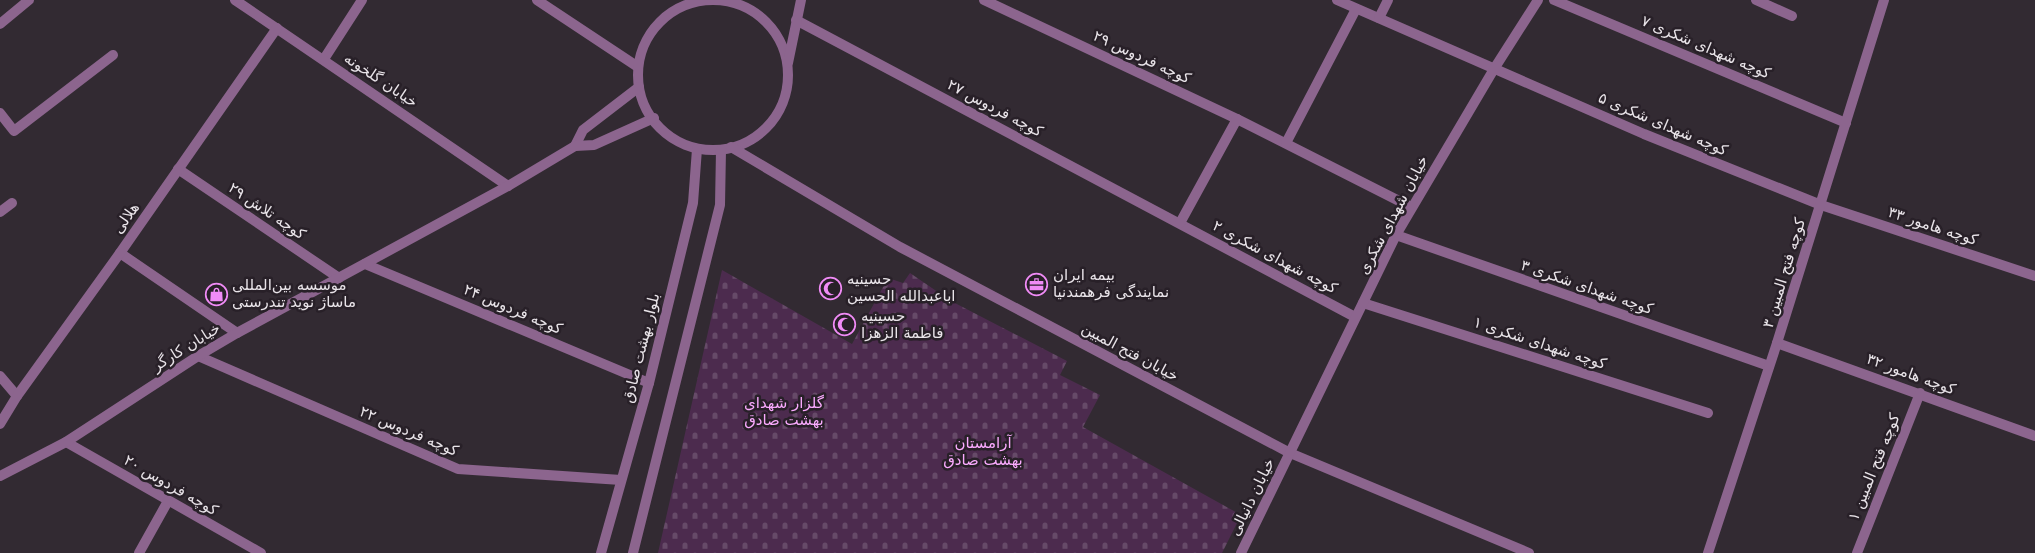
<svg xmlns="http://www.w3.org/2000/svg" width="2035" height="553" font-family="'DejaVu Sans','Noto Naskh Arabic',sans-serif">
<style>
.cemetery{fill:url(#cemetery-stones)}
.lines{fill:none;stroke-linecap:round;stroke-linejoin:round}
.minor{stroke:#8c658e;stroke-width:10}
.tertiary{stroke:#8c658e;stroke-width:10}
.labels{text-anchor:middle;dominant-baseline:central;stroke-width:5;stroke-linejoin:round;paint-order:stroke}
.street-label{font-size:15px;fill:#e9e4e9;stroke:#282028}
.poi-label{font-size:15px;fill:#e9e4e9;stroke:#282028;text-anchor:start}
.park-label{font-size:15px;fill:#faaafe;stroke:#282028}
</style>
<defs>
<pattern id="cemetery-stones" width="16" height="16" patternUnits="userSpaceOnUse" patternTransform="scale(1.25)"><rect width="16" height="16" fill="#4c2b4e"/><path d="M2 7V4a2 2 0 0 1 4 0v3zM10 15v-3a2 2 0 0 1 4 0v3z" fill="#664a68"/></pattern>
</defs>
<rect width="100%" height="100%" fill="#322a32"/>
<path class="cemetery" d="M722,270L852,344L888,278L903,283L910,273L951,301L1067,361L1060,375L1100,395L1083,427L1241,515L1222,553H658Z"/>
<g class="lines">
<g class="minor">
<path d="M537,0L638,67"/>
<path d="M984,0L1237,119L1411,207"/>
<path d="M1337,0L1644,134L1821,205L2035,276"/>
<path d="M1554,0L1846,123"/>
<path d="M1756,0L1792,16"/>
<path d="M1379,18L1388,0"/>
<path d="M796,20L1355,317"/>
<path d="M0,24L29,0"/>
<path d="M324,59L362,0"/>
<path d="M0,113L14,131L113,55"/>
<path d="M1286,143L1356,9"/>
<path d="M178,169L339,278"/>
<path d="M0,212L12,203"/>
<path d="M1180,223L1237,119"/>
<path d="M1396,235L1769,366"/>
<path d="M120,253L237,333"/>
<path d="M365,264L649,383"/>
<path d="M1363,303L1708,413"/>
<path d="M1777,343L2035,436"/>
<path d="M198,356L458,469L621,480"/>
<path d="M0,376L17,396"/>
<path d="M66,442L261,553"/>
<path d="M139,553L168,501"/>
<path d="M1857,553L1920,393"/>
</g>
<g class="tertiary">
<path d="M235,0L508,186"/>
<circle cx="713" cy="75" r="75"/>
<path d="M788,63L801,0"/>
<path d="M575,146L583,130L639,87"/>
<path d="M731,147L900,247L1290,453L1529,553"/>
<path d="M0,424L17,396L120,253L277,28"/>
<path d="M0,476L66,442L198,356L237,333L508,186L575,146L594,145L654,118"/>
<path d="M601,553L649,383L693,203L697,149"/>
<path d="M633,553L720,205L721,150"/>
<path d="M1241,553L1396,235L1494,69L1538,0"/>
<path d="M1708,553L1777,343L1884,0"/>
</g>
</g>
<defs>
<symbol id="office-ring" viewBox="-11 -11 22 22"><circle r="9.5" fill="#282028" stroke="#f08bf6" stroke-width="1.5"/><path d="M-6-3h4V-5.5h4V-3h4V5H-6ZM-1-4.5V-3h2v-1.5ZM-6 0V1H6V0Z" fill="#f08bf6"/></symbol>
<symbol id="mosque-ring" viewBox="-11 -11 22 22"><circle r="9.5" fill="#282028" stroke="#f08bf6" stroke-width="1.5"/><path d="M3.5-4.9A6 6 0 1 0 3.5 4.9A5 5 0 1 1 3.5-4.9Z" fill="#f08bf6"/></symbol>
<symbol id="shop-ring" viewBox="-11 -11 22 22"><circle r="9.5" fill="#282028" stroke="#f08bf6" stroke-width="1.5"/><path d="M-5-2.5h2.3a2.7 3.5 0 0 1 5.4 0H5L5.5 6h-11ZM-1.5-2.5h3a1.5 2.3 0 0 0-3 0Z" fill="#f08bf6"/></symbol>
</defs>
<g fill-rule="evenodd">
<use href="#office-ring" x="1024" y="272" width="25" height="25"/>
<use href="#mosque-ring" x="818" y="276" width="25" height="25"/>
<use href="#shop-ring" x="204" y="282" width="25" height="25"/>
<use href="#mosque-ring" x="832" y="312" width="25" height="25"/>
</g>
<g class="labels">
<g class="street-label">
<text transform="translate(1706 47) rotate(23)">کوچه شهدای شکری ۷</text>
<text transform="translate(1142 57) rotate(25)">کوچه فردوس ۲۹</text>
<text transform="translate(381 80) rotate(34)">خیابان گلخونه</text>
<text transform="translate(995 108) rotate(28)">کوچه فردوس ۲۷</text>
<text transform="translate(1663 124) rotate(23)">کوچه شهدای شکری ۵</text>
<text transform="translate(267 211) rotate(34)">کوچه تلاش ۲۹</text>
<text transform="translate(1393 215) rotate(-62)">خیابان شهدای شکری</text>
<text transform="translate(126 218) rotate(-55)">هلالی</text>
<text transform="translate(1933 226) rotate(18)">کوچه هامور ۳۳</text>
<text transform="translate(1275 257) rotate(28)">کوچه شهدای شکری ۲</text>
<text transform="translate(1784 273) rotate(-73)">کوچه فتح المبین ۳</text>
<text transform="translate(1587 287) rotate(19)">کوچه شهدای شکری ۳</text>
<text transform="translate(513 309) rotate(23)">کوچه فردوس ۲۴</text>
<text transform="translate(1540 343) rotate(18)">کوچه شهدای شکری ۱</text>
<text transform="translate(186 347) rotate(-32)">خیابان کارگر</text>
<text transform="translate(641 348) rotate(-76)">بلوار بهشت صادق</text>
<text transform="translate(1130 352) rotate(28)">خیابان فتح المبین</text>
<text transform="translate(1911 374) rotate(20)">کوچه هامور ۳۲</text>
<text transform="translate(409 431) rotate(23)">کوچه فردوس ۲۲</text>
<text transform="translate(1874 467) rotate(-68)">کوچه فتح المبین ۱</text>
<text transform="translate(171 485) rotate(30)">کوچه فردوس ۲۰</text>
<text transform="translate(1252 497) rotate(-64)">خیابان دانیالی</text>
</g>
<g class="poi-label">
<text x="1053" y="275">بیمه ایران<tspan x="1053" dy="17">نمایندگی فرهمندنیا</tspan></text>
<text x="847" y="279">حسینیه<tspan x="847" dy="17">اباعبدالله الحسین</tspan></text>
<text x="232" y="285">موسسه بین‌المللی<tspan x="232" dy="17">ماساژ نوید تندرستی</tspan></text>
<text x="861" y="316">حسینیه<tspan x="861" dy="17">فاطمة الزهزا</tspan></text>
</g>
<g class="park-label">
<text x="784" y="403">گلزار شهدای<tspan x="784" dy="17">بهشت صادق</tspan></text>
<text x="983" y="443">آرامستان<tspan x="983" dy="17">بهشت صادق</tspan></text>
</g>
</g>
</svg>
